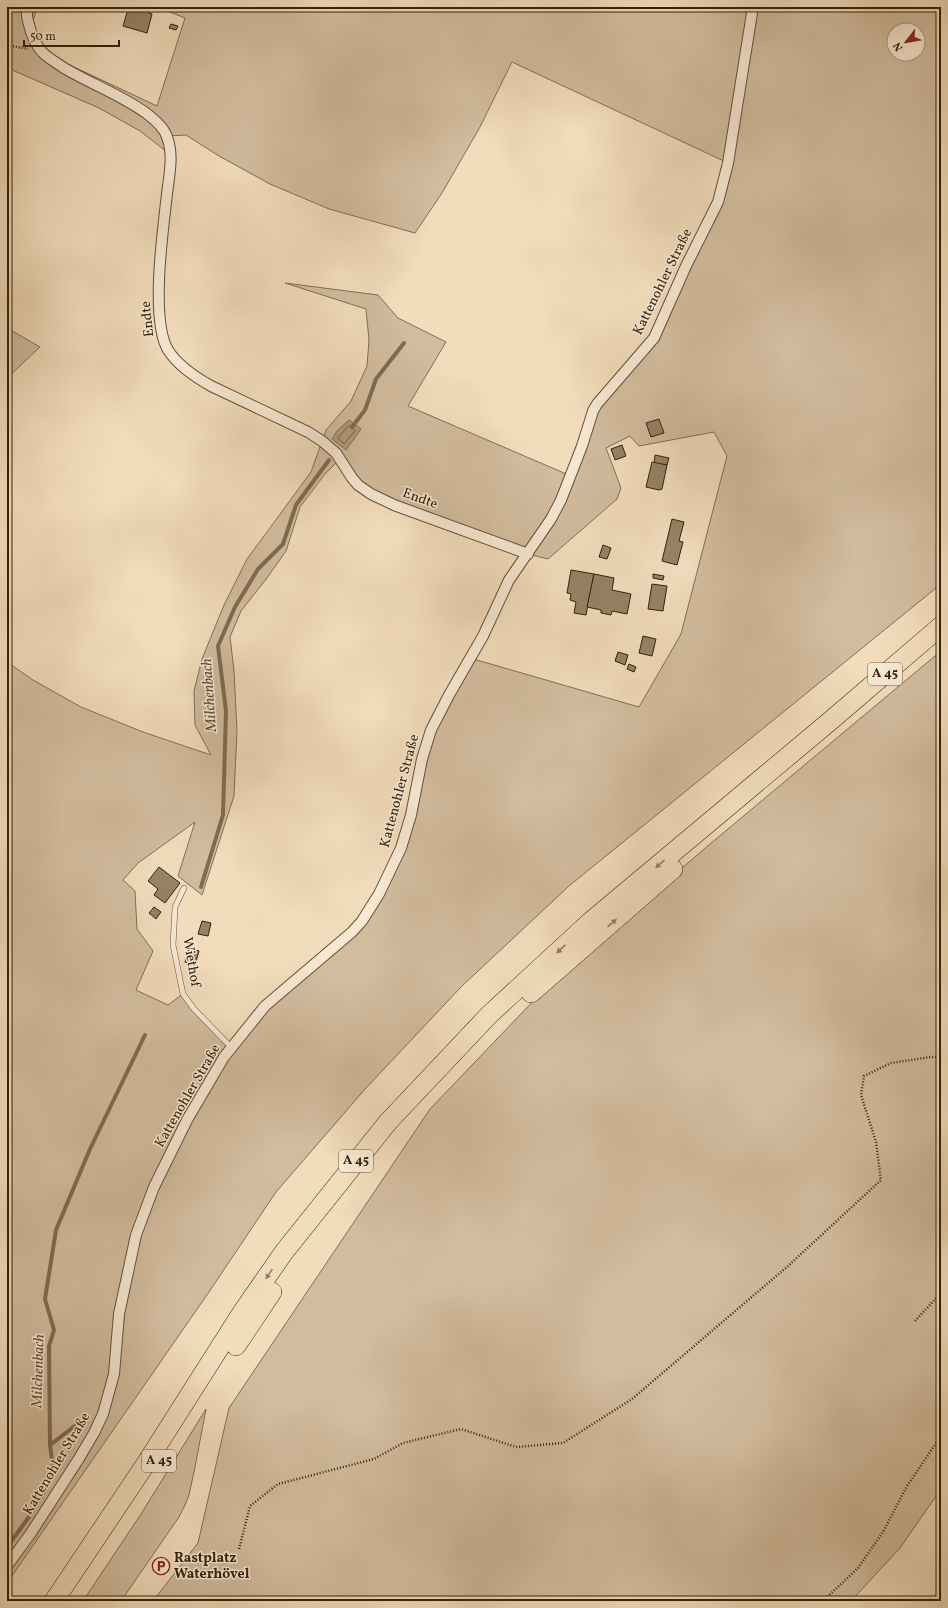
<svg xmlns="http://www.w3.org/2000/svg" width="948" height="1608" font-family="Vollkorn,serif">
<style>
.green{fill:#d2bc9e;stroke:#826e54;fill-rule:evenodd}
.water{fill:#b19c7f;stroke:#7f6b50}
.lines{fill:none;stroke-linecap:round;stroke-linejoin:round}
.shore{stroke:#725e44;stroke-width:1}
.stream{stroke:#7f6b50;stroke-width:4}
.building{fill:#968267;stroke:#33210a}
.service-casing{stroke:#635036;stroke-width:6}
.minor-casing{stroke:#635036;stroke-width:12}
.motorway-casing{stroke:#33210a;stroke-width:20}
.path{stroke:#33210a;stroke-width:2.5;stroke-dasharray:1 2;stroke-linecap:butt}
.service{stroke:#f7e8d3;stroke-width:5}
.minor{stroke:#f7e8d3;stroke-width:10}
.motorway{stroke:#f2dcbc;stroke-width:19}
.oneway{fill:#927e63}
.labels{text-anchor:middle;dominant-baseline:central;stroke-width:3;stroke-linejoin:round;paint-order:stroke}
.shield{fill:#f7e8d3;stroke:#6e5d46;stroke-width:1}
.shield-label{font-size:13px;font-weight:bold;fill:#33210a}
.street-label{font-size:14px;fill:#33210a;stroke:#f7e8d3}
.poi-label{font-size:14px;font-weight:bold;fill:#33210a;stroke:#f7e8d3;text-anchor:start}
.water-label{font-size:15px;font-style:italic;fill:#5f4c33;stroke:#f7e8d3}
</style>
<rect width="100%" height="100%" fill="#f2dcbc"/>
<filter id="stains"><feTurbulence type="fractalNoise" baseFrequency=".005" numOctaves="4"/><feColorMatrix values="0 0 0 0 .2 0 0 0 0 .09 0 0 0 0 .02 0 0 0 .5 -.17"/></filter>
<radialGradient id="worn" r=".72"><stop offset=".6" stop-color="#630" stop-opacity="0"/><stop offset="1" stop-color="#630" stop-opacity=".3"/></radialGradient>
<g class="green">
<path d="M7,7H37L32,25L42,52L157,106L185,18L157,7H941V584L569,886L462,986L366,1088L276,1192L209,1292L7,1583V662L33,680L81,707L143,732L211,755L195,725L194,691L202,659L224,605L247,559L311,472L326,430L351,401L367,366L369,340L366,309L285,283L378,295L398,318L446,342L408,406L571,476L590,420L647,347L718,202L728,163L512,62L480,127L442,193L415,233L329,209L270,184L219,156L186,135L167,136L171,155L140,131L99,108L10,69H7ZM894,30H918V54H894ZM714,432L727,456L681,634L639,707L470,658L422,759L394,864L352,932L251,1023L232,1048L183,994L168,1005L136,990L153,951L137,929L135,891L123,880L138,863L195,822L178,876L202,895L234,796L237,731L234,671L230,637L241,611L267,578L286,551L300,507L325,474L340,459L371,494L528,554L548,559L617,499L621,488L606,448L630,436L639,446Z"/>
<path d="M7,328L40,347L7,378Z"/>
<path d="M941,651V1489L900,1548L851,1601H153L198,1543L229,1408L430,1109L563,970L710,844Z"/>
<path d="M206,1409L195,1467L189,1495L185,1505L179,1517L121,1601H83L141,1514Z"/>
</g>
<path class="water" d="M349,420L361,429L346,450L332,439L337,431Z"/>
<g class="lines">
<path class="shore" d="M349,426L352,427L355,431L344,444L338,438Z"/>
<g class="stream">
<path d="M352,427L365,410L376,379L404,343"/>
<path d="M201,887L223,815L226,711L218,646L235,607L258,569L283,544L296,505L329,460"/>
<path d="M50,1445L80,1422"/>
<path d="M7,1547L29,1517L49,1483L53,1467L50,1445L49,1346L54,1330L45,1299L56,1230L90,1149L145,1035"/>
<path d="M418,1601H429"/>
</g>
</g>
<g class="building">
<path d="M140,8L149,11V13L152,14L147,33L123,26L128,9L139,12Z"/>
<path d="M171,24L178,26L176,30L169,28Z"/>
<path d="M659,419L664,433L651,437L646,423Z"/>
<path d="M622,445L626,456L615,460L611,449Z"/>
<path d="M655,455L669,458L667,465L654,463Z"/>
<path d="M652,462L667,465L662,489L659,490L646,487Z"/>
<path d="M672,519L684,522L679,541L683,542L677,565L662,561Z"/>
<path d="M603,545L611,548L607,559L599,557Z"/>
<path d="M571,570L594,574L586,615L574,613L576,602L570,600L571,594L567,593Z"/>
<path d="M594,574L614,578L612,590L631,594L627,614L612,611L611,615L601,613V610L587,607Z"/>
<path d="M653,574L664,576L663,580L653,578Z"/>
<path d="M652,584L667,586L663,611L648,609Z"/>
<path d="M643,636L656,639L652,656L639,653Z"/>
<path d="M618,652L628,655L625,665L615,661Z"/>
<path d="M629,664L636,667L634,672L627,669Z"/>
<path d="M159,867L180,883L165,903L154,895L158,889L148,881Z"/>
<path d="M154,907L161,912L156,919L149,913Z"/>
<path d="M202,921L211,923L208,936L198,934Z"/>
<path d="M189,948L199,951L195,965L185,962Z"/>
</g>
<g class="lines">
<defs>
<g id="service">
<path d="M184,888L175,907L173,945L183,994L194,1009L232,1048"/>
<path d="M931,1601L941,1595"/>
</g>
<g id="minor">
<path d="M26,7C27,22 32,40 42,52C48,58 57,63 64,68C91,84 121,95 146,113C154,119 164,127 167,137C174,155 169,176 167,194C163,230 150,320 168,350C178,366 195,377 211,386L308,432L322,441L336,453L352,478L358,485L371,494L394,505L528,554"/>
<path d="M7,1566L31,1533L78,1460L94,1433L103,1414L114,1374L119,1314L136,1235L154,1187L187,1120L224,1057L265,1006L352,932L362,921L379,894L401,848L411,815L422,759L431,730L449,695L483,636L509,580L551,519L561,500L582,446L593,411L597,404L654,338L686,266L718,202L728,163L753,7"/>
</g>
<g id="motorway">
<path d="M531,993L673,869"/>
<path d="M236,1346L272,1292"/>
<path d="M54,1601L145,1465L241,1314L284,1252L388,1122L489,1015L590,922L829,722L941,626"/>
</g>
</defs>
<use href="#service" class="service-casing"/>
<use href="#minor" class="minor-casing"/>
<use href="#motorway" class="motorway-casing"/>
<g class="path">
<path d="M7,45L28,49"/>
<path d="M7,998H9"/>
<path d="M915,1321L941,1293"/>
<path d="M239,1549L250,1506L278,1484L374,1459L403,1443L461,1429L516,1447L563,1443L632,1399L788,1266L881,1180L876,1142L861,1095L864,1076L891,1063L931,1057H941"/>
<path d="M823,1601L858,1568L883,1532L907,1486L941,1436"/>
</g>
<use href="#service" class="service"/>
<use href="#minor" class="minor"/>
<use href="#motorway" class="motorway"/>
</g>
<defs><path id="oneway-solid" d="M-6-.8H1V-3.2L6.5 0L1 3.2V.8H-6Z"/></defs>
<g class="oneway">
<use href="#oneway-solid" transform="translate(660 864) rotate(140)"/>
<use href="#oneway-solid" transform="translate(612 923) rotate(-41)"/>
<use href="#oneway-solid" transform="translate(561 949) rotate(137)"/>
<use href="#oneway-solid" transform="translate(269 1274) rotate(124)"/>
</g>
<defs>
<symbol id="parking-ring" viewBox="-11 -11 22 22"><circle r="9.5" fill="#f7e8d3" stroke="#8f2418" stroke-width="1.5"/><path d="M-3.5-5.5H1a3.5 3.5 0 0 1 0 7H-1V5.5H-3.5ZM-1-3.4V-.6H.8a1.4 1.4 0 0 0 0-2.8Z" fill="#8f2418"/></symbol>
</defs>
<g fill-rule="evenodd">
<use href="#parking-ring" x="151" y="1556" width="20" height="20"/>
</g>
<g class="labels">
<g class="shield">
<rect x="868" y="663" width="34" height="22" rx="3"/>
<rect x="339" y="1150" width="34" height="22" rx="3"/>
<rect x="142" y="1450" width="34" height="22" rx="3"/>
</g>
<g class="shield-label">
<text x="885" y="674">A 45</text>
<text x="356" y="1161">A 45</text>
<text x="159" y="1461">A 45</text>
</g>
<g class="street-label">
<text transform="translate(663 282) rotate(-64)">Kattenohler Straße</text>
<text transform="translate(148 319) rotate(-96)">Endte</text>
<text transform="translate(420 499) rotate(20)">Endte</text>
<text transform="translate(400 791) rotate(-75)">Kattenohler Straße</text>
<text transform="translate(191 962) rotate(80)">Wiethof</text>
<text transform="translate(188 1096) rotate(-60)">Kattenohler Straße</text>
<text transform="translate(57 1464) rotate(-59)">Kattenohler Straße</text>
</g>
<g class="poi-label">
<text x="174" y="1558">Rastplatz<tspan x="174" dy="16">Waterhövel</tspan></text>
</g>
<g class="water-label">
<text transform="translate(210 695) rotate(-94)">Milchenbach</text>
<text transform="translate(39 1371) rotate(-88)">Milchenbach</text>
</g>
</g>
<rect width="948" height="1608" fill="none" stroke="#f2dcbc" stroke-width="24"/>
<rect x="8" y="8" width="932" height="1592" fill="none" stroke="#33210a" stroke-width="2"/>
<rect x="12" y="12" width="924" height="1584" fill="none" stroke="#33210a"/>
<g transform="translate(906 42) rotate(239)"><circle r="19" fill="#f7e8d3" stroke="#a99883"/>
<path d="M0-3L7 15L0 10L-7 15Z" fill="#8f2418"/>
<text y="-6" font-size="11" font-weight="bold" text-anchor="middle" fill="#33210a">N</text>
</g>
<path d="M24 40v6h95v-6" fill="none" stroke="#33210a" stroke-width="2"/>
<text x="30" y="40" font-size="12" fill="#33210a" stroke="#f7e8d3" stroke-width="3" paint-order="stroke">50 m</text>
<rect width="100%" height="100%" filter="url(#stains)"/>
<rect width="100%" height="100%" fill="url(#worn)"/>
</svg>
